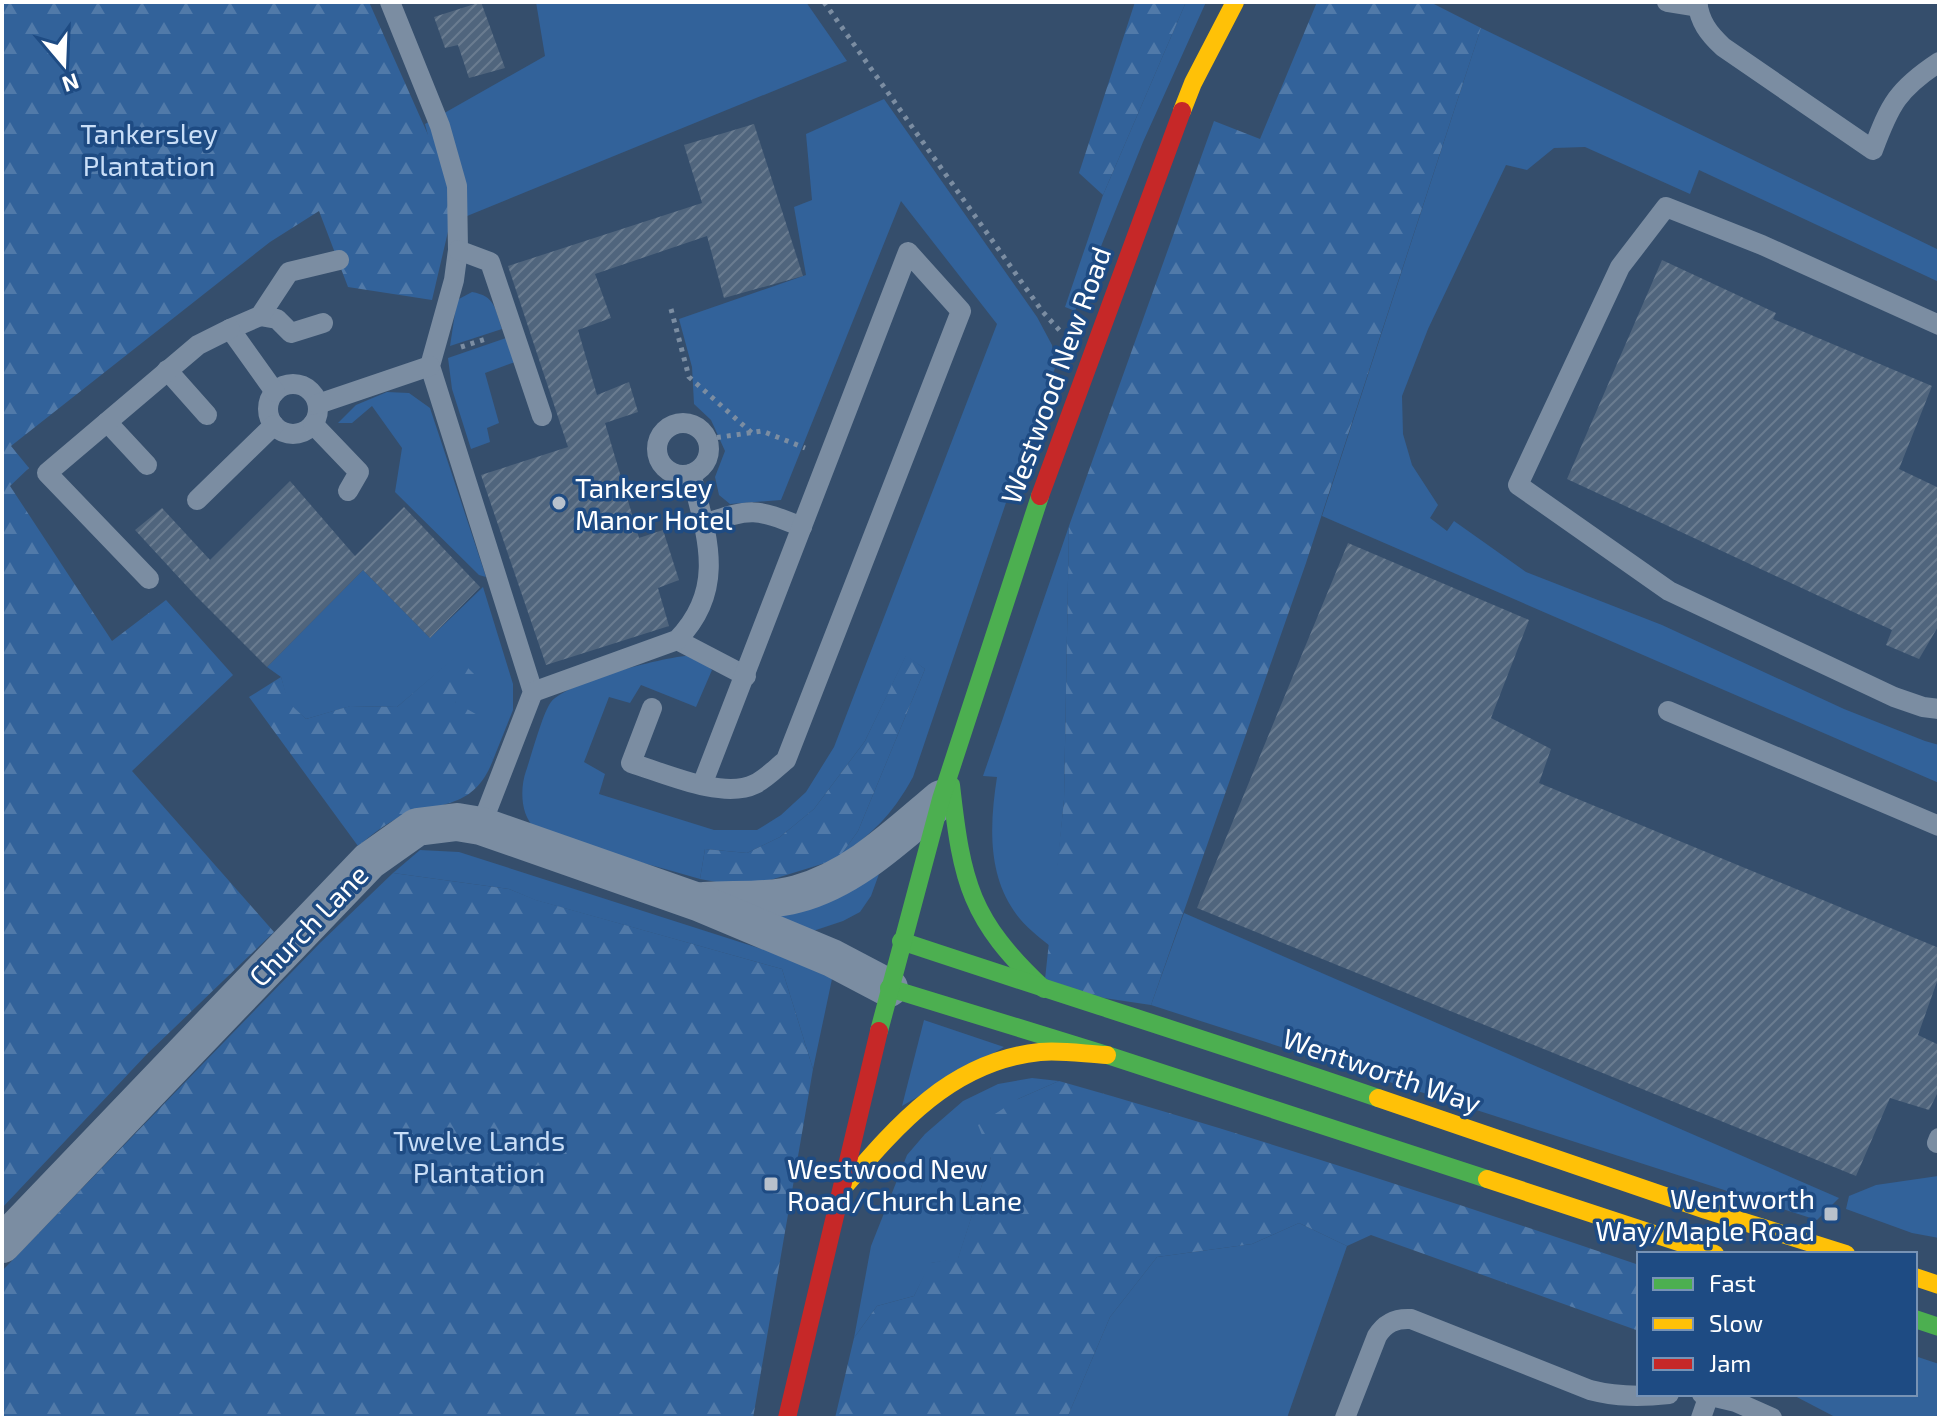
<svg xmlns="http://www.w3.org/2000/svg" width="1941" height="1420" font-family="'Exo 2',sans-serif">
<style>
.grass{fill:#32629a}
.forest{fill:url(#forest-firs)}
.building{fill:url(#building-hatch)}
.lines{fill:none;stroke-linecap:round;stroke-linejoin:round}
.path{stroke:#7b8da2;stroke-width:5;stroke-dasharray:4 6;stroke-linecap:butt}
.lane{stroke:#7b8da2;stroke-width:20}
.street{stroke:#7b8da2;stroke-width:38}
.fast{stroke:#4caf50;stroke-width:18}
.slow{stroke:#ffc107;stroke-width:18}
.jam{stroke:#c62828;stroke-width:18}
.poi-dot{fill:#b8c1cc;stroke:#1e4b83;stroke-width:3}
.labels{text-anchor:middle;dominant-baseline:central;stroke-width:7;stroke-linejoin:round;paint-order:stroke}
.park-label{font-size:28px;fill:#c9def7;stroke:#1e4b83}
.street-label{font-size:28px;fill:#fff;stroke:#1e4b83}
.poi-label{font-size:28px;fill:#fff;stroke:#1e4b83;text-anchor:start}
</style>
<defs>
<pattern id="forest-firs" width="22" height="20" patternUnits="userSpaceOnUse" patternTransform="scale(2)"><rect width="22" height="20" fill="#32629a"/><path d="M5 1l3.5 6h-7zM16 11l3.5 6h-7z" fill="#517aa9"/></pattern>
<pattern id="building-hatch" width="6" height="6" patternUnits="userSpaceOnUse" patternTransform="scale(2)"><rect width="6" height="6" fill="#50657d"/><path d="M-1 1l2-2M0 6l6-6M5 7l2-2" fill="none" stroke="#6a7c90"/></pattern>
</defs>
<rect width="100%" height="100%" fill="#354e6c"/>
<g class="grass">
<path d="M536,2H806L847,61L450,223L425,124L545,56Z"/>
<path d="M1186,2H1206L1143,142L1075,311L1065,307L1103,195Z"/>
<path d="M1481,28L1939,250V282L1699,170L1690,194L1585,147L1554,148L1527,170L1506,165L1428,329L1402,396L1403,434L1412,465L1438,505L1430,518L1447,531L1454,521L1526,572L1662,625L1844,709L1925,741L1939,745V783L1322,516Z"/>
<path d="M884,99L1037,317L1052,345L1055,368L1013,482L913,777C891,817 873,832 838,859L858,831L925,669L906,656L865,741L814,809L780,837L747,853L705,849L700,879C663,868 625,858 588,848C574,844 546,838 536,829C520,816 520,788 526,771C531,757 543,712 551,702C569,681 666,656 695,655L712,670L696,707L641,685L630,703L609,697L584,762L605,774L599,794L714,830H757L781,815L806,792L834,747L997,324L901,201L781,500L730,504L719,495L715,477L725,451L711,420L694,404L692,367L679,319L806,275L794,207L812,200L806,134Z"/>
<path d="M472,292C495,296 495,308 502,329L450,346L457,300Z"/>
<path d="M506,338L515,362L485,373L499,423L487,428L490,442L471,449L452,389L448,358Z"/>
<path d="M387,392L409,393L430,408L486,577L479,575L395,492L402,448L372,406L352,423H338L356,405Z"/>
<path d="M1069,526L1064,800L1050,946C1038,936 1023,925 1014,911C987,872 990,822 997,777L983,776Z"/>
<path d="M363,570L430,638L483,587L513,684V710L493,760L455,702L456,657L397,707L351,706L306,719L288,703L281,677L267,667Z"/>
<path d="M420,850L459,852L818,967L832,979L813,1069L782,969L535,900L509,889L393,873Z"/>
<path d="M879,874L871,896L860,912L843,921L813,931L751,919L844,895Z"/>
<path d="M1184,913L1839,1198L1817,1220L1151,1005Z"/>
<path d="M924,1020L1004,1047L902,1106Z"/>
<path d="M1032,1078L1059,1081L1018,1099L991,1157L958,1259L931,1263L914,1296L877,1306L854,1338L871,1246L907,1155L925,1134L963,1101L998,1084Z"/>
<path d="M1938,1176L1939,1238L1912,1233L1846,1209L1849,1196L1876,1185Z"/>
<path d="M1299,1223L1347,1246L1287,1418H1067L1110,1317L1157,1257L1252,1244Z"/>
<path d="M1915,1356L1939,1364V1418H1837L1791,1394H1915Z"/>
</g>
<g class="forest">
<path d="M2,2H369L445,173L450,223L432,300L348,287L319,211L270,242L11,446L29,468L10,486L112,641L166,600L233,675L132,771L274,932L147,1054L2,1208Z"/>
<path d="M1135,2H1186L1103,195L1079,173Z"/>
<path d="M1317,2H1430L1481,28L1306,563L1151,1005L1044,989L1064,800L1069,526L1214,121L1260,139Z"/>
<path d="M906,655L925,669L858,831L838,859L767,881L733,885L700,879L705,849L747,853L780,837L814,809L865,741Z"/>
<path d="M456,656L474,674L455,702L486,720L483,742L493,760C474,809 443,801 401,817C385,823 371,836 358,846L249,697L281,677L289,703L306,719L350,706L397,707Z"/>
<path d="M393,873L509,889L536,900L782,969L813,1069L753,1418H2V1271L321,942Z"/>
<path d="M1059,1081C1254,1136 1447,1200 1639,1265V1331L1371,1235L1347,1246L1299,1223L1252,1244L1157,1257L1110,1317L1067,1418H835L854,1338L877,1306L914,1296L930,1263L958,1258L991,1157L978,1125L1018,1099Z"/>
</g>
<g class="building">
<path d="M481,2L505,68L469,78L458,45L445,48L434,17Z"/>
<path d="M754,124L803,276L724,298L707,236L595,274L611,318L578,330L597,395L629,382L638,412L605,423L639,538L663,530L679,580L658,588L669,626L546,665L481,475L568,447L508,266L702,203L684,145Z"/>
<path d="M1662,260L1776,313L1773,319L1932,386L1899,469L1939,488V625L1919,659L1886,645L1892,630L1567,479Z"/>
<path d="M290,481L355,556L404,507L480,587L430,638L363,570L267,667L195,595L135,530L162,508L210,560Z"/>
<path d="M1348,543L1529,620L1491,718L1551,749L1539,783L1939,948V976L1918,1035L1939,1045V1090L1929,1110L1890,1098L1856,1176L1197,908Z"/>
</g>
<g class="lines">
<g class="path">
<path d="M824,2L1042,311L1061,332"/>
<path d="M671,309L689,377L752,433"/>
<path d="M461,347L489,338"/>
<path d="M707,439L762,431L805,448"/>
</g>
<g class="lane">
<path d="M390,2L440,126L457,186L458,250L454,280L430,366L533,692L481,826"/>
<path d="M1667,2L1698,7"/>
<path d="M1697,2C1700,22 1708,33 1723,47L1873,150C1890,104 1898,89 1939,62"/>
<path d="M458,250L490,262L542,416"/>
<path d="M260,316L277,319L291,333L323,323"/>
<path d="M1939,325L1762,245L1666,207L1620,267L1518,485L1669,591L1894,697L1923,707L1939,709"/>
<path d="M167,370L207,415"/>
<circle cx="293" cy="409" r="25"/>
<path d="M275,392L230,329L260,316L289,272L339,260"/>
<path d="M318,404L430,366"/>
<path d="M107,422L147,465"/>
<circle cx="683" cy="449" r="26"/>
<path d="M313,424L359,472L348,491"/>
<path d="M197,500L274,425"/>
<path d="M704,524C752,508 755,508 802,527"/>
<path d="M149,579L47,473L198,345L230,329"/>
<path d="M677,640L746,676"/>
<path d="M533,692L677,640C727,589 707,536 691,474"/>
<path d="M652,708L631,763C664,773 723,800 755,784C767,778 776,768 786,760L961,311L908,252L702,785"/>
<path d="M1668,711L1939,826"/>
<path d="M1937,1143L1939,1138"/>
<path d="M1702,1394L1736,1402L1772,1418"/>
<path d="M1345,1418L1377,1336C1385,1323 1396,1318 1411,1319L1590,1390C1617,1397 1641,1397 1669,1394"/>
<path d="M1701,1418L1709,1395"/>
</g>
<g class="street">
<path d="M704,901C735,899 767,902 797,894C853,879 897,836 941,799"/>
<path d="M2,1244L369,861L417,827L457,822L481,826L698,902L832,958L889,988"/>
</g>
<g class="fast">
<path d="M951,785C962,883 970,920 1044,989"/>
<path d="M901,941C1060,994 1220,1044 1378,1098"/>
<path d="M889,988L1107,1055L1487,1179"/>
<path d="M879,1031L941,799L1040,496"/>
<path d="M1915,1319L1939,1327"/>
</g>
<g class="slow">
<path d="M1182,111L1193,83L1235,2"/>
<path d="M1378,1098L1706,1210L1846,1254"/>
<path d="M1487,1179L1715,1254"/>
<path d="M844,1187C898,1124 952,1061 1040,1052C1062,1050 1085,1054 1107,1055"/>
<path d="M1915,1277L1939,1285"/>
</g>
<g class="jam">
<path d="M1040,496L1182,111"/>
<path d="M787,1418L879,1031"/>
</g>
</g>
<g class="poi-dot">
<circle cx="559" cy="503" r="8"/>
<rect x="763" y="1176" width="16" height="16" rx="4"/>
<rect x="1823" y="1206" width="16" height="16" rx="4"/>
</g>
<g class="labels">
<g class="park-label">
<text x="149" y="133">Tankersley<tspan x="149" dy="32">Plantation</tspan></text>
<text x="479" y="1140">Twelve Lands<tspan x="479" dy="32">Plantation</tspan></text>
</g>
<g class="street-label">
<text transform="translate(1055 375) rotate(-70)">Westwood New Road</text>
<text transform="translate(308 925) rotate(-46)">Church Lane</text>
<text transform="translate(1382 1070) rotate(19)">Wentworth Way</text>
</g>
<g class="poi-label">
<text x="575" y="487">Tankersley<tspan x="575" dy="32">Manor Hotel</tspan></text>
<text x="787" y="1168">Westwood New<tspan x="787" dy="32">Road/Church Lane</tspan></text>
<text x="1815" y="1198" text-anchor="end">Wentworth<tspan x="1815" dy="32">Way/Maple Road</tspan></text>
</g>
</g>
<rect width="1941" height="1420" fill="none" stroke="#ffffff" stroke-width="8"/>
<rect x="1637" y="1252" width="280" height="144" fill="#1e4b83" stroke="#7893b5" stroke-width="2"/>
<rect x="1653" y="1278" width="40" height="12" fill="#4caf50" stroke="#7893b5" stroke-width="2"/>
<text x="1709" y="1292" font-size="24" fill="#ffffff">Fast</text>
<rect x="1653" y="1318" width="40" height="12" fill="#ffc107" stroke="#7893b5" stroke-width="2"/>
<text x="1709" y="1332" font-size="24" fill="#ffffff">Slow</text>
<rect x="1653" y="1358" width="40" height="12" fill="#c62828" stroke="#7893b5" stroke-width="2"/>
<text x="1709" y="1372" font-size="24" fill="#ffffff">Jam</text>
<g transform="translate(64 64) rotate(161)" stroke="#1e4b83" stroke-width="6" paint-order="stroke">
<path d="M0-6L14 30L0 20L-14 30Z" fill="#ffffff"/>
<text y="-12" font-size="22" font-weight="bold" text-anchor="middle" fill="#ffffff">N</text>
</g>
</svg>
